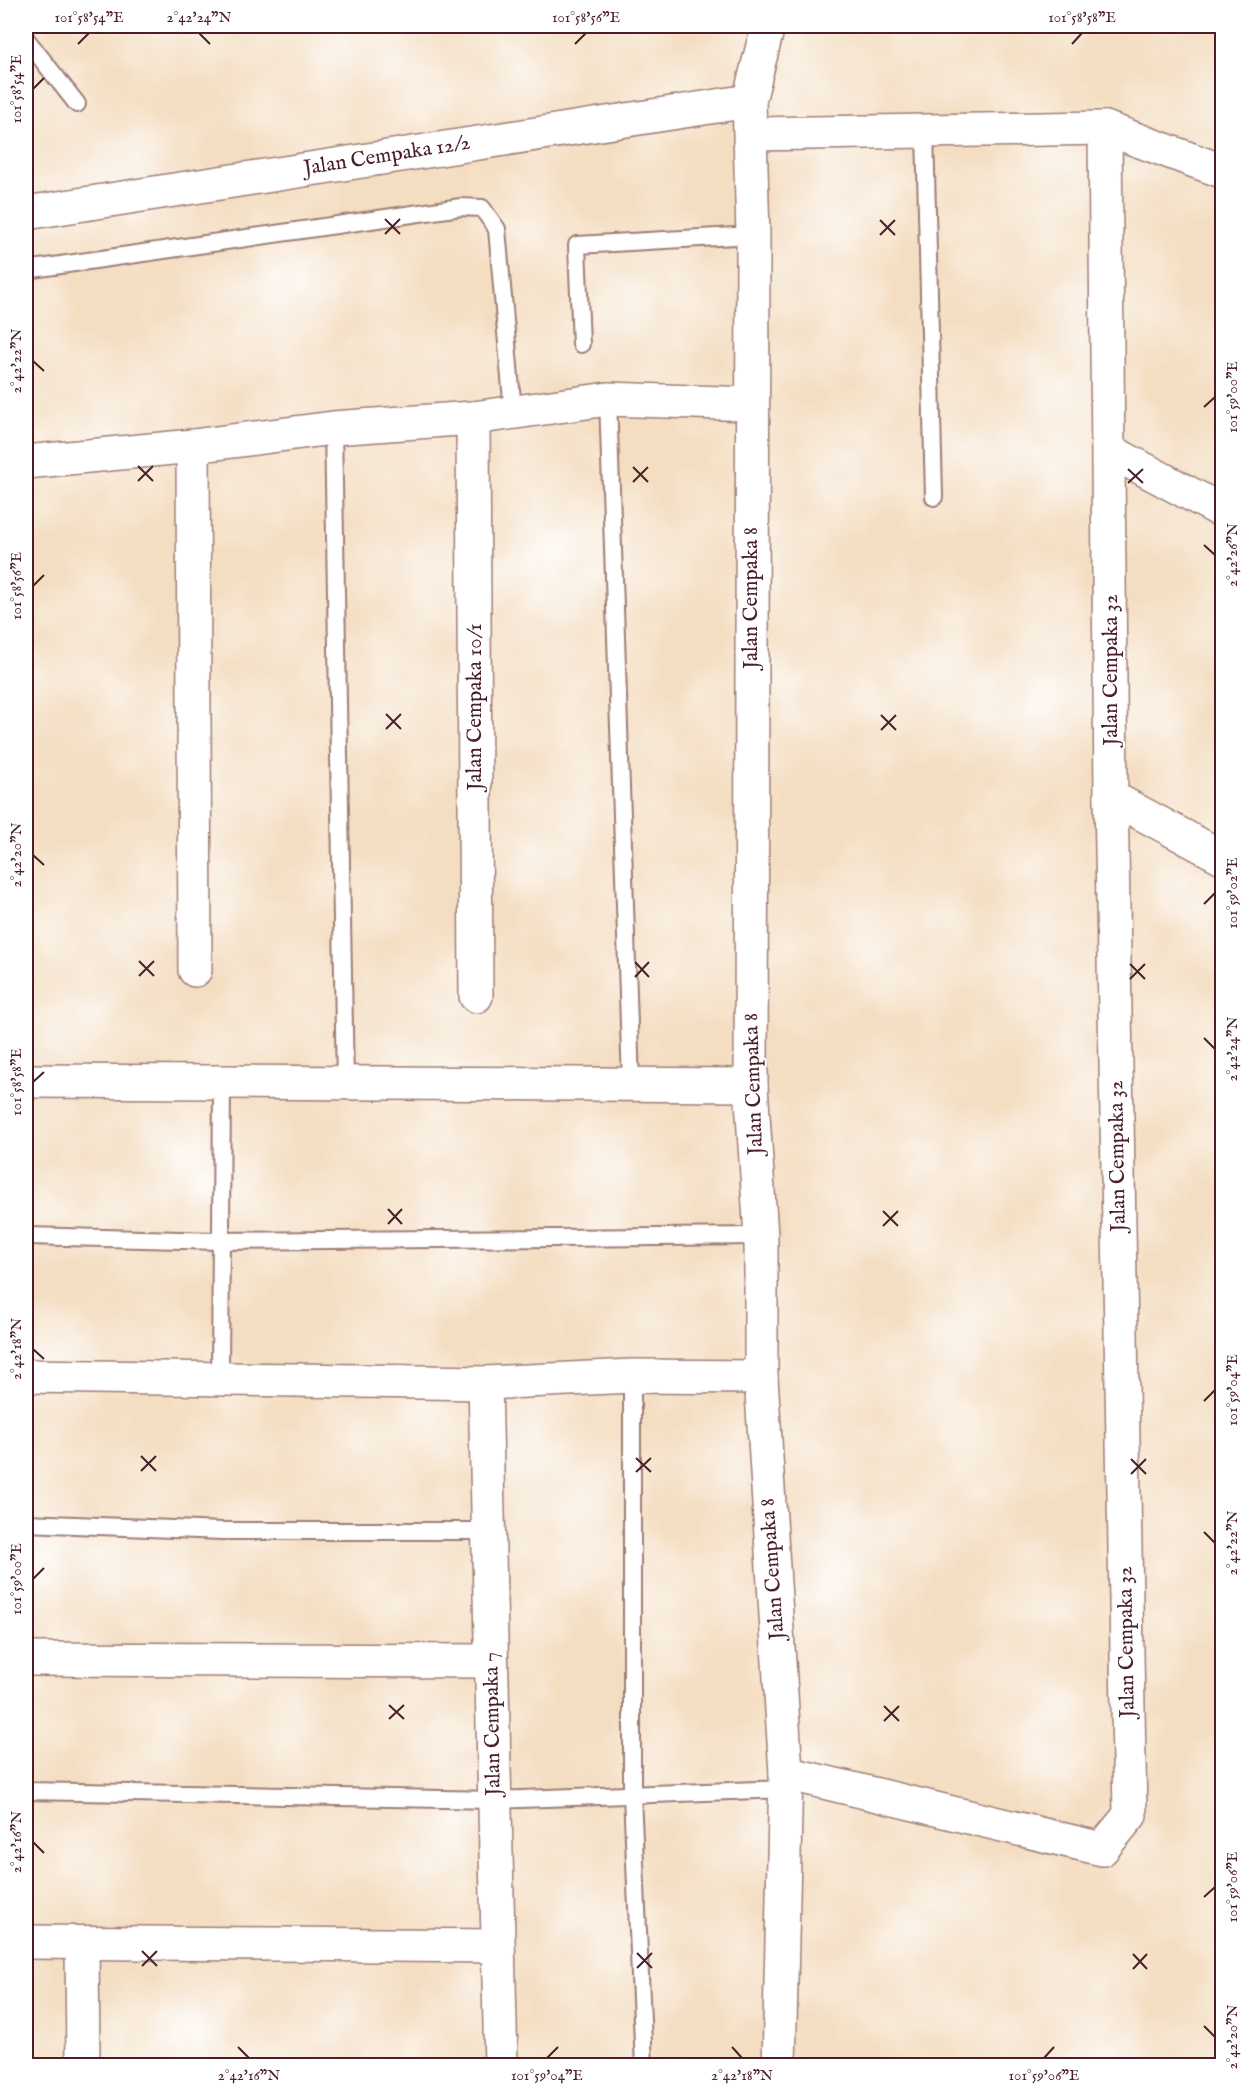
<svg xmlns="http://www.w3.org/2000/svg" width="1248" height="2091" font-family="'IM FELL English',serif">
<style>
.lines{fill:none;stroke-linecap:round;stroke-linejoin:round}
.service-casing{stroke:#9f7e76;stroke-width:20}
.minor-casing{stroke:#9f7e76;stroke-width:36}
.service{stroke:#fff;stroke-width:16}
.minor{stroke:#fff;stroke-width:33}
.ticks{fill:none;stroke:#4a1f2b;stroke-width:2}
.labels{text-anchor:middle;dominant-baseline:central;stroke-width:4.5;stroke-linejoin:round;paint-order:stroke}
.street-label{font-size:21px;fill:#4a1f2b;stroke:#fff}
.neatline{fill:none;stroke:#4a1f2b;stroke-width:2}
.ticks-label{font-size:15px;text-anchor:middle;fill:#4a1f2b}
</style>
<rect width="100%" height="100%" fill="#fff"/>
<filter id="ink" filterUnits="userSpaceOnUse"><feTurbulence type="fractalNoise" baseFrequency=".0167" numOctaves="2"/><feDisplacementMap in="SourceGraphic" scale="12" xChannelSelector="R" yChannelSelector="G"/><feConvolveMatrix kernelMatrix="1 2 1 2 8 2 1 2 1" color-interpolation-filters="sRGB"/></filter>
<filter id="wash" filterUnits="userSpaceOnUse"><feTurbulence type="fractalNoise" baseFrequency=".008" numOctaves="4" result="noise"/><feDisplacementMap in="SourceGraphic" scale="24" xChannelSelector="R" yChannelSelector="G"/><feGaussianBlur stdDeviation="1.35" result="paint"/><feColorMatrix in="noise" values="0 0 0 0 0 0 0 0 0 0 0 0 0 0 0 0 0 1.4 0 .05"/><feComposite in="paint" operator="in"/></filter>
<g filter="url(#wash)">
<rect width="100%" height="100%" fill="#f4dec2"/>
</g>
<g filter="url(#ink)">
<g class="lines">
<defs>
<g id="service">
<path d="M26,39L77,104"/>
<path d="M925,131L934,497"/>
<path d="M26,270L461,207L482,208L497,229L513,412"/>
<path d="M581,344L577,245L753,235"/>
<path d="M608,399L631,1084"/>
<path d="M333,428L345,1083"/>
<path d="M26,1236L220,1241L761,1236"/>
<path d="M632,1376V1795L644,2066"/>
<path d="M220,1379L222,1083"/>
<path d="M26,1523L222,1531H489"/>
<path d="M26,1791L495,1800L785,1789"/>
</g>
<g id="minor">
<path d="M768,26L749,101L753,235L751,1085L761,1236V1377L786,1773L779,2066"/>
<path d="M751,134L1105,128L1222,171"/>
<path d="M26,213L749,101"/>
<path d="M473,418L476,996"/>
<path d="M193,446L195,970"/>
<path d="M1110,451L1222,511"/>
<path d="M26,462L193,446L333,428L473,418L608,399L751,404"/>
<path d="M1111,797L1222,857"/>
<path d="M26,1081L751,1085"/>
<path d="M26,1376L485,1383L632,1376L761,1377"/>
<path d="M485,1383L501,2066"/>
<path d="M26,1659L491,1661"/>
<path d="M786,1773L1102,1849L1130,1815L1111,797L1105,128"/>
<path d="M26,1942L498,1946"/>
<path d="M82,1943L83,2066"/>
</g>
</defs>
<use href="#service" class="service-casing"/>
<use href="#minor" class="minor-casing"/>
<use href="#service" class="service"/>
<use href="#minor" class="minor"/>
</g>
</g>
<path class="ticks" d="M199,33L210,44M78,44L89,33M575,44L586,33M1072,44L1082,33M33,89L44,78M385,219L400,234M880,220L895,235M385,234L400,219M880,235L895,220M33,361L44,371M1204,407L1215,397M138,466L153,481M633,467L648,482M1128,469L1143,483M138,481L153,466M633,482L648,467M1128,483L1143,469M1204,545L1215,555M33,586L44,575M386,714L401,729M881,715L896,730M386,729L401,714M881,730L896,715M33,855L44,865M1204,904L1215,893M139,961L154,976M635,962L649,977M1130,964L1145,979M139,976L154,961M635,977L649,962M1130,979L1145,964M1204,1038L1215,1049M33,1082L44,1072M388,1209L402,1224M883,1211L898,1226M388,1224L402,1209M883,1226L898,1211M33,1349L44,1359M1204,1401L1215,1390M141,1456L156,1471M636,1458L651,1472M1131,1459L1146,1474M141,1471L156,1456M636,1472L651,1458M1131,1474L1146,1459M1204,1532L1215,1543M33,1579L44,1568M389,1705L404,1719M884,1706L899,1721M389,1719L404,1705M884,1721L899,1706M33,1842L44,1853M1204,1897L1215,1887M142,1951L157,1966M637,1953L652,1968M1133,1954L1147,1969M142,1966L157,1951M637,1968L652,1953M1133,1969L1147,1954M1204,2026L1215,2037M238,2047L249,2058M732,2047L742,2058M547,2058L558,2047M1044,2058L1054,2047"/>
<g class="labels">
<g class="street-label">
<text transform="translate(387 156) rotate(-9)">Jalan Cempaka 12/2</text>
<text transform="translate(751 598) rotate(-90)">Jalan Cempaka 8</text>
<text transform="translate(1111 670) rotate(-90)">Jalan Cempaka 32</text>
<text transform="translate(475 707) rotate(-90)">Jalan Cempaka 10/1</text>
<text transform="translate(754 1084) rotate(-92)">Jalan Cempaka 8</text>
<text transform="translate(1118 1156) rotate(-91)">Jalan Cempaka 32</text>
<text transform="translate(773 1569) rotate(-94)">Jalan Cempaka 8</text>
<text transform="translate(1127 1642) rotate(-91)">Jalan Cempaka 32</text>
<text transform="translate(493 1724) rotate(-91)">Jalan Cempaka 7</text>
</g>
</g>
<rect width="1248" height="2091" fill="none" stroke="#fff" stroke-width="66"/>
<rect x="33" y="33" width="1182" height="2025" class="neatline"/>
<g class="ticks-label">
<text x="89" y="22">101°58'54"E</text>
<text x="199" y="22">2°42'24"N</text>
<text x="586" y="22">101°58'56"E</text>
<text x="1082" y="22">101°58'58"E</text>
<text transform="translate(16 89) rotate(-90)" y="5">101°58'54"E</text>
<text transform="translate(16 361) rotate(-90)" y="5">2°42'22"N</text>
<text transform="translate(1232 397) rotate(-90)" y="5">101°59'00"E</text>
<text transform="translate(1232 555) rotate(-90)" y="5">2°42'26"N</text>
<text transform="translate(16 586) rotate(-90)" y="5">101°58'56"E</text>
<text transform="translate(16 855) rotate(-90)" y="5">2°42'20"N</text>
<text transform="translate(1232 893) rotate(-90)" y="5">101°59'02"E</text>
<text transform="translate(1232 1049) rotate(-90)" y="5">2°42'24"N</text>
<text transform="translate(16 1082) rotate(-90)" y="5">101°58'58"E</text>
<text transform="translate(16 1349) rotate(-90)" y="5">2°42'18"N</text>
<text transform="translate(1232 1390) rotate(-90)" y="5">101°59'04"E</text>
<text transform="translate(1232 1543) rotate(-90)" y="5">2°42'22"N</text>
<text transform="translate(16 1579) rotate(-90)" y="5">101°59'00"E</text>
<text transform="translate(16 1842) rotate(-90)" y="5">2°42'16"N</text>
<text transform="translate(1232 1887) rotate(-90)" y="5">101°59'06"E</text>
<text transform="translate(1232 2037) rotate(-90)" y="5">2°42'20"N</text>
<text x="249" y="2080">2°42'16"N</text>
<text x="547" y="2080">101°59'04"E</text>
<text x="742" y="2080">2°42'18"N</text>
<text x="1044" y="2080">101°59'06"E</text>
</g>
</svg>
